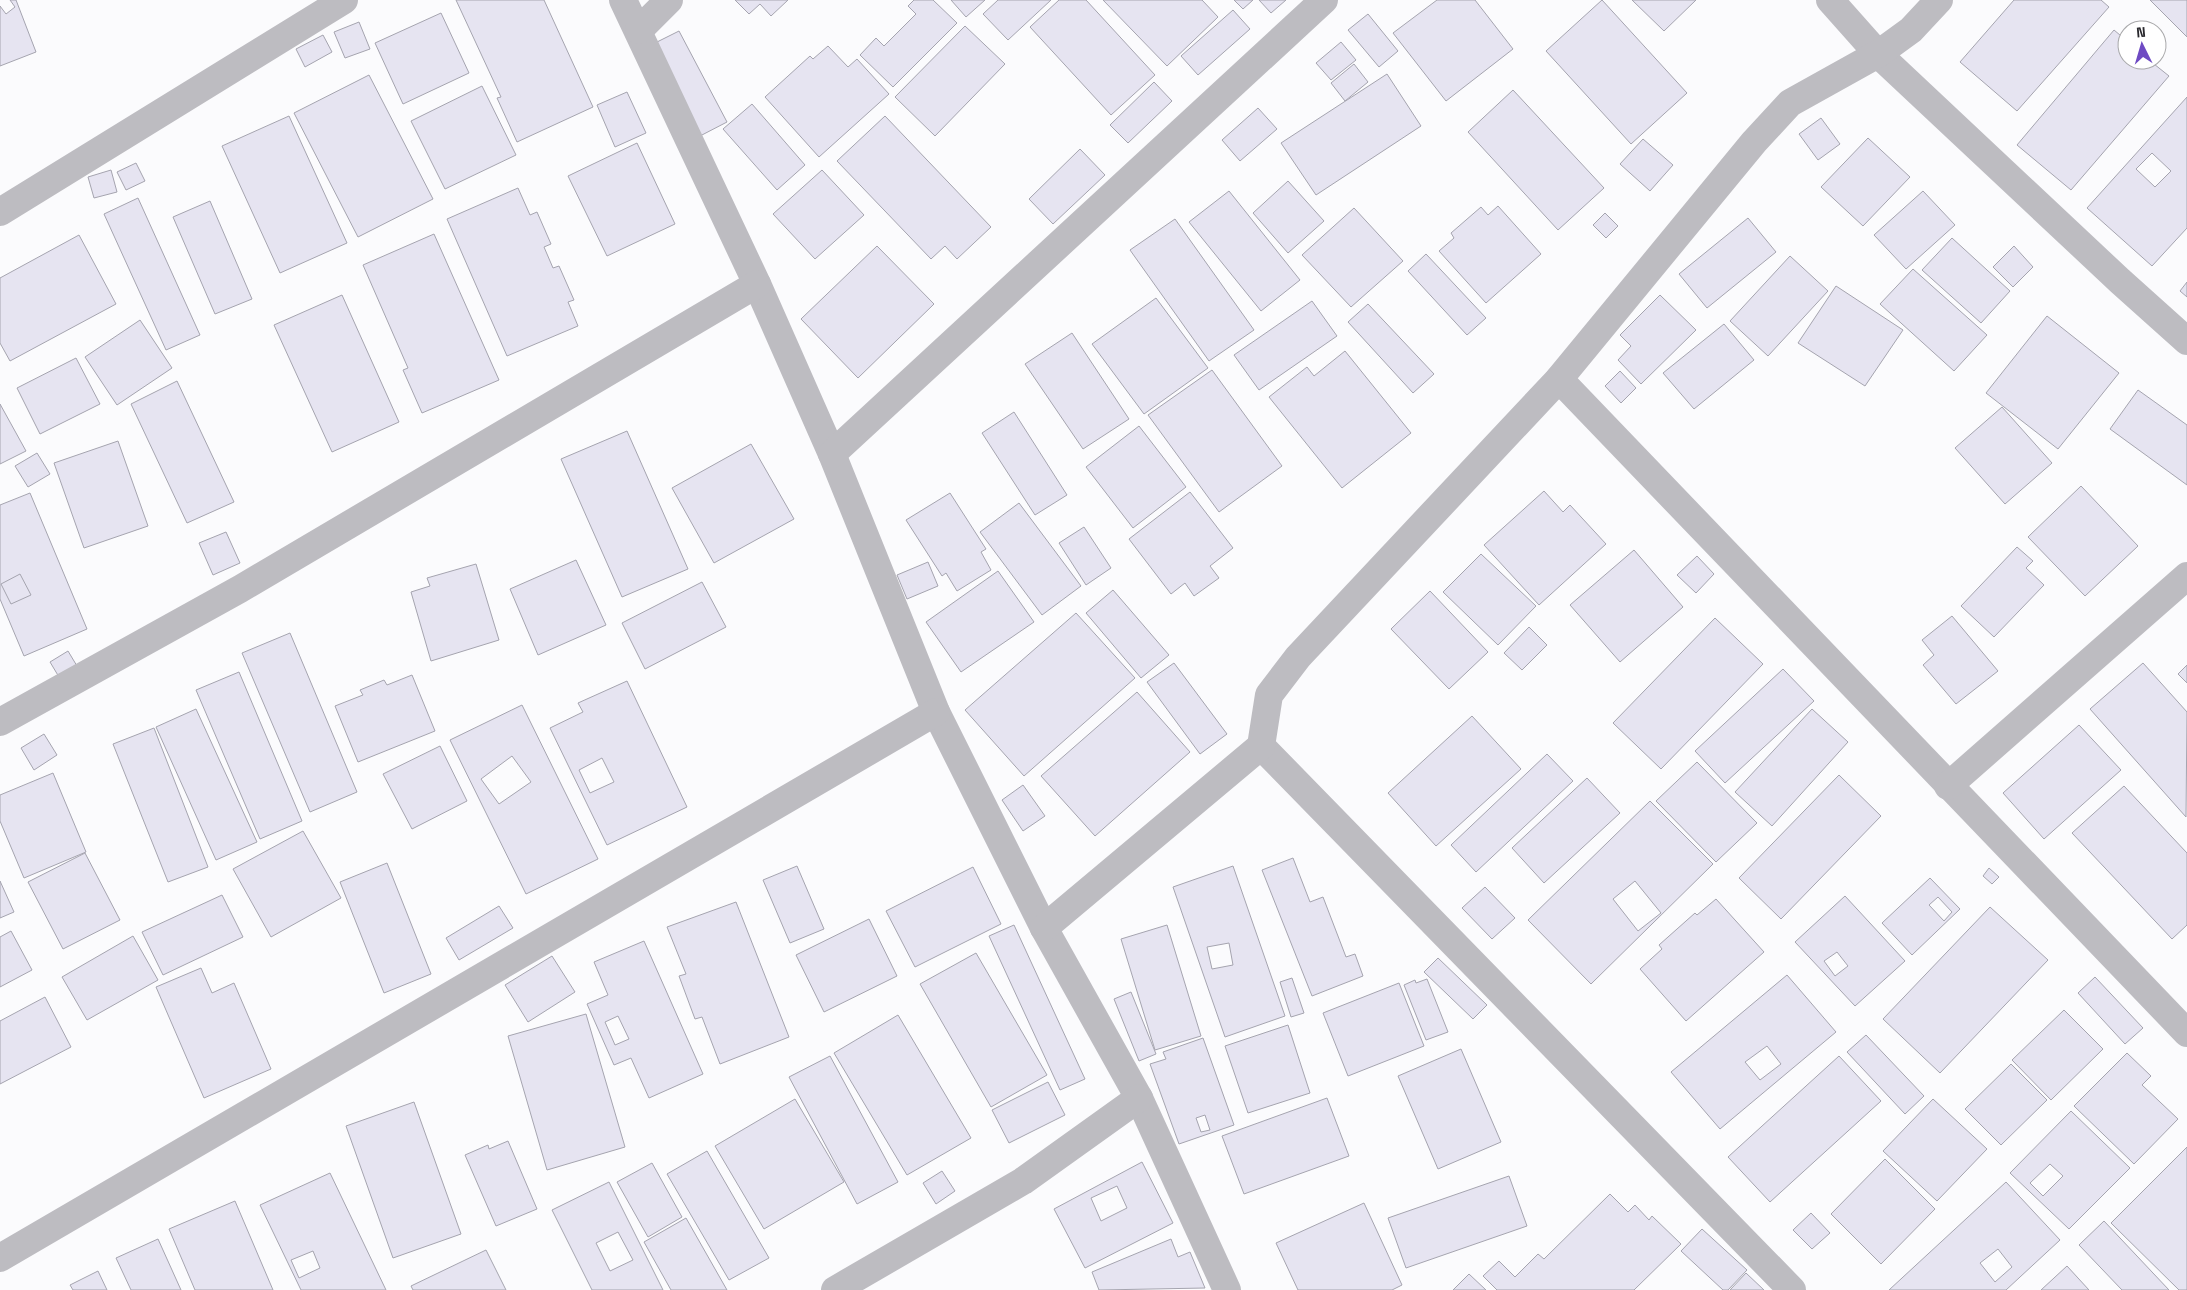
<svg xmlns="http://www.w3.org/2000/svg" width="2187" height="1290" font-family="'Space Grotesk',sans-serif">
<style>
.building{fill:#e6e4f1;stroke:#a5a4af;fill-rule:evenodd}
.lines{fill:none;stroke-linecap:round;stroke-linejoin:round}
.street{stroke:#bdbcc1;stroke-width:28}
</style>
<rect width="100%" height="100%" fill="#fbfbfd"/>
<g class="building">
<path d="M10,0H16L36,52L0,66V6L6,14L15,7Z"/>
<path d="M456,0H544L593,107L517,142L497,98L501,97Z"/>
<path d="M735,0H788L771,16L760,4L749,14Z"/>
<path d="M914,0H933L957,23L893,87L860,55L876,38L884,46L916,14L908,6Z"/>
<path d="M951,0H985L966,17Z"/>
<path d="M998,0H1051L1008,40L983,14Z"/>
<path d="M1059,0H1086L1155,75L1111,115L1030,27Z"/>
<path d="M1103,0H1202L1218,17L1167,66Z"/>
<path d="M1234,0H1253L1243,9Z"/>
<path d="M1259,0H1286L1271,13Z"/>
<path d="M1437,0H1475L1513,49L1446,101L1393,33Z"/>
<path d="M1602,0L1687,93L1631,144L1546,51Z"/>
<path d="M1632,0H1696L1664,31Z"/>
<path d="M2014,0H2101L2109,7L2017,111L1960,62Z"/>
<path d="M2150,0H2187V37Z"/>
<path d="M1233,10L1250,29L1198,75L1181,56Z"/>
<path d="M441,13L469,73L403,104L375,43Z"/>
<path d="M1368,14L1398,51L1379,67L1348,30Z"/>
<path d="M359,22L370,49L345,58L334,32Z"/>
<path d="M965,26L1005,64L935,136L895,97Z"/>
<path d="M2114,30L2127,41V60H2149L2169,76L2071,190L2017,145Z"/>
<path d="M679,31L727,122L700,136L653,44Z"/>
<path d="M323,35L332,52L305,67L296,49Z"/>
<path d="M1341,42L1356,60L1331,80L1316,63Z"/>
<path d="M828,46L848,67L857,59L889,94L819,157L765,97L810,56L813,59Z"/>
<path d="M1354,64L1368,82L1345,101L1331,83Z"/>
<path d="M1387,74L1421,126L1316,195L1281,143Z"/>
<path d="M369,75L433,199L358,237L294,113Z"/>
<path d="M1154,82L1172,101L1128,143L1110,125Z"/>
<path d="M482,86L516,155L445,189L411,121Z"/>
<path d="M1513,90L1604,188L1558,230L1468,132Z"/>
<path d="M627,92L646,133L615,147L597,105Z"/>
<path d="M2187,97V228L2152,266L2087,208ZM2152,153L2171,171L2155,187L2136,169Z"/>
<path d="M752,104L805,165L777,190L723,129Z"/>
<path d="M1258,108L1277,129L1240,161L1222,140Z"/>
<path d="M289,116L347,243L280,273L222,146Z"/>
<path d="M885,116L991,227L957,259L945,246L931,259L837,161Z"/>
<path d="M1821,118L1840,144L1818,160L1799,134Z"/>
<path d="M1868,138L1910,177L1863,226L1821,187Z"/>
<path d="M1643,139L1673,165L1650,191L1620,164Z"/>
<path d="M637,143L675,224L607,256L568,176Z"/>
<path d="M1080,149L1105,175L1053,224L1029,199Z"/>
<path d="M136,163L145,181L126,190L117,172Z"/>
<path d="M111,170L117,192L94,198L88,177Z"/>
<path d="M822,170L864,215L815,259L773,214Z"/>
<path d="M1288,181L1324,221L1288,253L1253,213Z"/>
<path d="M518,188L530,215L537,212L551,244L544,247L553,268L559,266L574,300L568,302L578,326L507,356L447,219Z"/>
<path d="M1229,191L1300,280L1261,311L1189,222Z"/>
<path d="M1923,191L1955,225L1906,269L1874,235Z"/>
<path d="M138,198L200,335L166,350L104,214Z"/>
<path d="M210,201L252,299L215,314L173,217Z"/>
<path d="M1498,206L1541,254L1486,303L1439,251L1454,238L1451,233L1481,207L1488,215Z"/>
<path d="M1354,208L1403,261L1351,307L1302,255Z"/>
<path d="M1605,213L1618,226L1606,238L1593,225Z"/>
<path d="M1748,218L1776,252L1707,308L1679,274Z"/>
<path d="M1175,219L1254,330L1209,361L1130,250Z"/>
<path d="M434,234L499,380L422,413L403,370L408,368L363,265Z"/>
<path d="M79,235L116,304L10,361L0,343V278Z"/>
<path d="M1952,238L2010,291L1981,323L1922,270Z"/>
<path d="M877,246L934,304L858,378L801,319Z"/>
<path d="M2014,246L2033,267L2013,287L1993,267Z"/>
<path d="M1426,254L1486,318L1467,335L1408,271Z"/>
<path d="M1790,256L1828,291L1768,356L1730,321Z"/>
<path d="M1913,269L1987,335L1954,371L1880,304Z"/>
<path d="M2187,282V297L2180,291Z"/>
<path d="M1836,286L1903,330L1865,386L1798,343Z"/>
<path d="M342,295L399,422L332,452L274,325Z"/>
<path d="M1660,295L1696,330L1641,384L1618,360L1631,346L1620,335Z"/>
<path d="M1156,298L1208,368L1144,414L1092,344Z"/>
<path d="M1312,301L1337,336L1259,390L1234,355Z"/>
<path d="M1368,304L1434,374L1413,393L1348,322Z"/>
<path d="M2047,316L2119,373L2058,449L1986,393Z"/>
<path d="M140,320L172,368L117,405L85,357Z"/>
<path d="M1724,324L1754,360L1694,409L1663,373Z"/>
<path d="M1072,333L1129,419L1083,449L1025,364Z"/>
<path d="M1345,351L1411,433L1342,488L1269,397L1307,367L1314,376Z"/>
<path d="M76,358L100,404L40,434L17,388Z"/>
<path d="M1212,370L1282,466L1219,512L1148,415Z"/>
<path d="M1620,371L1636,388L1621,403L1605,386Z"/>
<path d="M177,381L234,502L187,523L131,404Z"/>
<path d="M2138,390L2187,425V485L2110,429Z"/>
<path d="M0,404L26,451L0,464Z"/>
<path d="M2002,407L2052,463L2005,504L1955,448Z"/>
<path d="M1014,412L1067,495L1035,515L982,433Z"/>
<path d="M1139,426L1186,487L1133,528L1086,467Z"/>
<path d="M627,431L688,569L622,597L561,459Z"/>
<path d="M118,441L148,526L84,548L54,463Z"/>
<path d="M751,444L794,519L714,563L672,488Z"/>
<path d="M37,453L50,474L28,487L15,466Z"/>
<path d="M2081,486L2138,546L2085,596L2028,537Z"/>
<path d="M1544,491L1563,512L1570,505L1606,544L1539,605L1484,545Z"/>
<path d="M1190,492L1233,548L1210,566L1219,578L1194,596L1185,583L1171,594L1129,539Z"/>
<path d="M30,493L87,629L24,656L0,599V505Z"/>
<path d="M950,493L986,549L981,552L991,570L957,591L946,573L942,576L906,520Z"/>
<path d="M1019,503L1081,586L1042,615L980,532Z"/>
<path d="M1084,527L1111,568L1086,585L1059,543Z"/>
<path d="M226,532L240,563L213,575L199,543Z"/>
<path d="M2017,547L2033,561L2026,568L2044,585L1994,637L1961,606Z"/>
<path d="M1634,550L1683,607L1620,662L1570,605Z"/>
<path d="M1481,554L1536,606L1498,645L1443,592Z"/>
<path d="M1697,556L1714,574L1696,593L1677,575Z"/>
<path d="M576,560L606,625L538,655L510,589Z"/>
<path d="M928,562L938,586L907,599L897,575Z"/>
<path d="M476,564L499,640L431,661L411,592L430,586L427,578Z"/>
<path d="M998,571L1034,622L961,672L926,622Z"/>
<path d="M20,574L31,595L11,604L1,584Z"/>
<path d="M702,582L726,627L645,669L622,623Z"/>
<path d="M1113,590L1169,655L1141,678L1086,613Z"/>
<path d="M1430,591L1488,652L1449,689L1391,629Z"/>
<path d="M1076,613L1135,678L1024,776L965,710Z"/>
<path d="M1952,616L1998,671L1956,704L1923,665L1934,655L1922,640Z"/>
<path d="M1715,618L1763,664L1661,769L1613,723Z"/>
<path d="M1529,627L1547,645L1522,670L1504,653Z"/>
<path d="M290,633L357,792L310,812L242,653Z"/>
<path d="M68,651L77,666L59,677L50,662Z"/>
<path d="M1174,663L1227,734L1200,754L1147,682Z"/>
<path d="M2143,663L2187,712L2186,817L2090,709Z"/>
<path d="M2187,665V683L2178,674Z"/>
<path d="M1783,669L1814,701L1725,783L1695,751Z"/>
<path d="M239,672L302,821L260,839L196,690Z"/>
<path d="M412,675L435,731L358,762L335,706L363,695L360,690L384,680L387,685Z"/>
<path d="M627,681L687,807L607,845L550,728L583,712L578,703ZM602,758L614,782L590,793L579,770Z"/>
<path d="M1137,692L1190,752L1095,836L1041,776Z"/>
<path d="M522,705L598,859L526,894L450,740ZM512,756L531,782L499,804L481,779Z"/>
<path d="M196,709L257,842L216,860L156,727Z"/>
<path d="M1812,709L1848,742L1772,826L1735,792Z"/>
<path d="M1472,716L1521,769L1436,846L1388,793Z"/>
<path d="M2079,725L2121,770L2044,839L2003,793Z"/>
<path d="M154,728L208,867L168,882L113,744Z"/>
<path d="M44,734L57,755L34,770L21,748Z"/>
<path d="M440,746L467,801L412,829L383,774Z"/>
<path d="M1547,754L1573,781L1476,872L1451,845Z"/>
<path d="M1697,762L1757,823L1716,862L1656,801Z"/>
<path d="M53,773L86,852L24,878L0,821V795Z"/>
<path d="M1839,775L1881,816L1781,919L1739,878Z"/>
<path d="M1587,778L1620,813L1544,883L1512,848Z"/>
<path d="M1023,785L1045,816L1023,831L1002,800Z"/>
<path d="M2124,786L2187,853V925L2172,939L2072,833Z"/>
<path d="M1650,801L1713,864L1591,984L1528,920ZM1635,881L1661,913L1638,931L1613,899Z"/>
<path d="M303,831L341,898L271,937L233,869Z"/>
<path d="M85,853L120,920L63,949L28,882Z"/>
<path d="M1293,858L1310,902L1323,897L1346,957L1355,954L1363,976L1312,996L1262,870Z"/>
<path d="M387,863L431,974L384,993L340,882Z"/>
<path d="M797,866L824,929L790,943L763,880Z"/>
<path d="M1233,866L1285,1016L1225,1037L1173,887ZM1229,943L1233,965L1212,969L1207,947Z"/>
<path d="M973,867L1001,924L915,967L886,911Z"/>
<path d="M1989,868L1999,877L1992,884L1983,876Z"/>
<path d="M1930,878L1960,909L1912,955L1882,923ZM1938,897L1952,912L1944,921L1929,905Z"/>
<path d="M0,881L14,912L0,918Z"/>
<path d="M1485,887L1515,918L1492,939L1462,908Z"/>
<path d="M222,895L243,937L163,975L142,932Z"/>
<path d="M1845,896L1905,961L1855,1006L1795,942ZM1837,952L1848,966L1835,976L1824,961Z"/>
<path d="M1716,899L1764,952L1686,1021L1640,969L1662,949L1659,945L1695,913L1697,915Z"/>
<path d="M736,902L789,1037L720,1064L702,1017L695,1019L679,976L686,974L667,927Z"/>
<path d="M499,906L513,928L459,960L446,938Z"/>
<path d="M1990,907L2048,960L1940,1073L1883,1019Z"/>
<path d="M869,919L897,976L824,1012L796,955Z"/>
<path d="M1014,925L1085,1079L1060,1090L989,936Z"/>
<path d="M1167,925L1201,1036L1155,1050L1121,939Z"/>
<path d="M11,931L32,970L0,987V937Z"/>
<path d="M133,936L158,980L87,1020L62,977Z"/>
<path d="M644,941L703,1074L649,1098L631,1058L614,1065L587,1004L608,995L594,962ZM618,1016L629,1039L615,1045L605,1022Z"/>
<path d="M976,953L1047,1075L991,1107L920,984Z"/>
<path d="M552,956L575,992L528,1022L505,985Z"/>
<path d="M1438,958L1487,1005L1473,1019L1424,972Z"/>
<path d="M201,968L212,993L234,983L271,1069L204,1098L156,987Z"/>
<path d="M1787,975L1836,1032L1720,1129L1671,1072ZM1767,1046L1781,1064L1760,1080L1745,1062Z"/>
<path d="M2095,977L2143,1028L2125,1044L2078,993Z"/>
<path d="M1292,978L1304,1013L1291,1017L1280,982Z"/>
<path d="M1427,979L1448,1032L1426,1040L1404,985L1415,980L1416,983Z"/>
<path d="M1399,983L1424,1046L1348,1076L1323,1013Z"/>
<path d="M1131,992L1156,1054L1139,1061L1114,999Z"/>
<path d="M45,997L71,1047L0,1084V1021Z"/>
<path d="M2064,1010L2103,1049L2051,1100L2012,1060Z"/>
<path d="M586,1014L625,1147L547,1170L508,1036Z"/>
<path d="M898,1015L971,1138L907,1175L834,1053Z"/>
<path d="M1288,1025L1310,1093L1248,1113L1225,1046Z"/>
<path d="M1866,1035L1924,1096L1905,1114L1847,1052Z"/>
<path d="M1203,1038L1234,1125L1179,1144L1150,1064L1166,1059L1163,1052ZM1205,1115L1210,1130L1201,1132L1196,1118Z"/>
<path d="M1461,1049L1501,1142L1438,1169L1398,1076Z"/>
<path d="M2127,1053L2151,1076L2142,1085L2178,1119L2134,1164L2074,1106Z"/>
<path d="M830,1056L898,1182L857,1204L789,1077Z"/>
<path d="M1839,1056L1881,1101L1770,1202L1728,1157Z"/>
<path d="M2011,1064L2047,1100L2001,1145L1965,1109Z"/>
<path d="M1048,1082L1065,1115L1009,1143L992,1110Z"/>
<path d="M1327,1098L1349,1156L1244,1194L1222,1136Z"/>
<path d="M795,1099L844,1182L764,1229L715,1146Z"/>
<path d="M1933,1099L1987,1149L1937,1201L1883,1151Z"/>
<path d="M414,1102L461,1234L393,1258L346,1126Z"/>
<path d="M2071,1111L2130,1168L2069,1229L2010,1173ZM2050,1164L2063,1176L2043,1196L2030,1183Z"/>
<path d="M508,1141L537,1209L496,1226L465,1155L488,1145L489,1149Z"/>
<path d="M2187,1147V1290H2179L2111,1223Z"/>
<path d="M707,1151L769,1258L729,1280L667,1174Z"/>
<path d="M1885,1159L1935,1209L1881,1264L1831,1214Z"/>
<path d="M1142,1162L1173,1223L1085,1268L1054,1209ZM1117,1186L1127,1208L1101,1221L1091,1198Z"/>
<path d="M652,1163L682,1217L648,1237L617,1182Z"/>
<path d="M942,1171L955,1191L936,1204L923,1183Z"/>
<path d="M330,1173L386,1290H301L260,1205ZM313,1251L320,1268L299,1278L291,1260Z"/>
<path d="M1509,1176L1527,1226L1406,1268L1388,1218Z"/>
<path d="M609,1182L663,1290H592L552,1210ZM618,1232L633,1260L610,1271L596,1243Z"/>
<path d="M2006,1182L2060,1240L2006,1290H1889ZM1998,1249L2012,1267L1995,1282L1980,1263Z"/>
<path d="M1610,1194L1628,1212L1635,1205L1649,1220L1652,1216L1681,1244L1634,1290H1497L1483,1276L1499,1261L1515,1277L1538,1254L1544,1259Z"/>
<path d="M235,1201L273,1290H195L169,1229Z"/>
<path d="M1364,1203L1402,1285L1392,1290H1298L1276,1243Z"/>
<path d="M1811,1213L1830,1233L1812,1249L1793,1230Z"/>
<path d="M686,1218L727,1290H671L644,1242Z"/>
<path d="M2104,1221L2169,1290H2122L2079,1245Z"/>
<path d="M1702,1229L1747,1270L1728,1290H1723L1681,1251Z"/>
<path d="M158,1239L181,1290H131L116,1258Z"/>
<path d="M1171,1239L1178,1257L1190,1252L1205,1288L1099,1290L1092,1272Z"/>
<path d="M486,1250L506,1290H413L411,1286Z"/>
<path d="M2067,1266L2089,1290H2041Z"/>
<path d="M98,1271L107,1290H73L70,1285Z"/>
<path d="M1746,1273L1764,1290H1730Z"/>
<path d="M1469,1274L1486,1290H1453Z"/>
</g>
<g class="lines">
<g class="street">
<path d="M623,0L757,284L832,454L936,712L1044,928L1139,1098L1227,1290"/>
<path d="M1830,0L1878,54L2120,281L2187,341"/>
<path d="M639,30L669,0"/>
<path d="M0,212L344,0"/>
<path d="M1559,379L2187,1033"/>
<path d="M832,454L1324,0"/>
<path d="M0,722L240,589L757,284"/>
<path d="M1261,746L1792,1290"/>
<path d="M1948,786L2187,576"/>
<path d="M1044,928L1261,746L1269,695L1298,657L1559,379L1754,142L1790,103L1878,54L1911,30L1939,0"/>
<path d="M0,1258L936,712"/>
<path d="M835,1290L1023,1181L1139,1098"/>
</g>
</g>
<g transform="translate(2142 45) rotate(355)"><circle r="24" fill="#ffffff" stroke="#a9a9ab"/>
<path d="M0-4L9 19L0 12L-9 19Z" fill="#6e4ac3"/>
<text y="-8" font-size="14" font-weight="bold" text-anchor="middle" fill="#29282d">N</text>
</g>
</svg>
